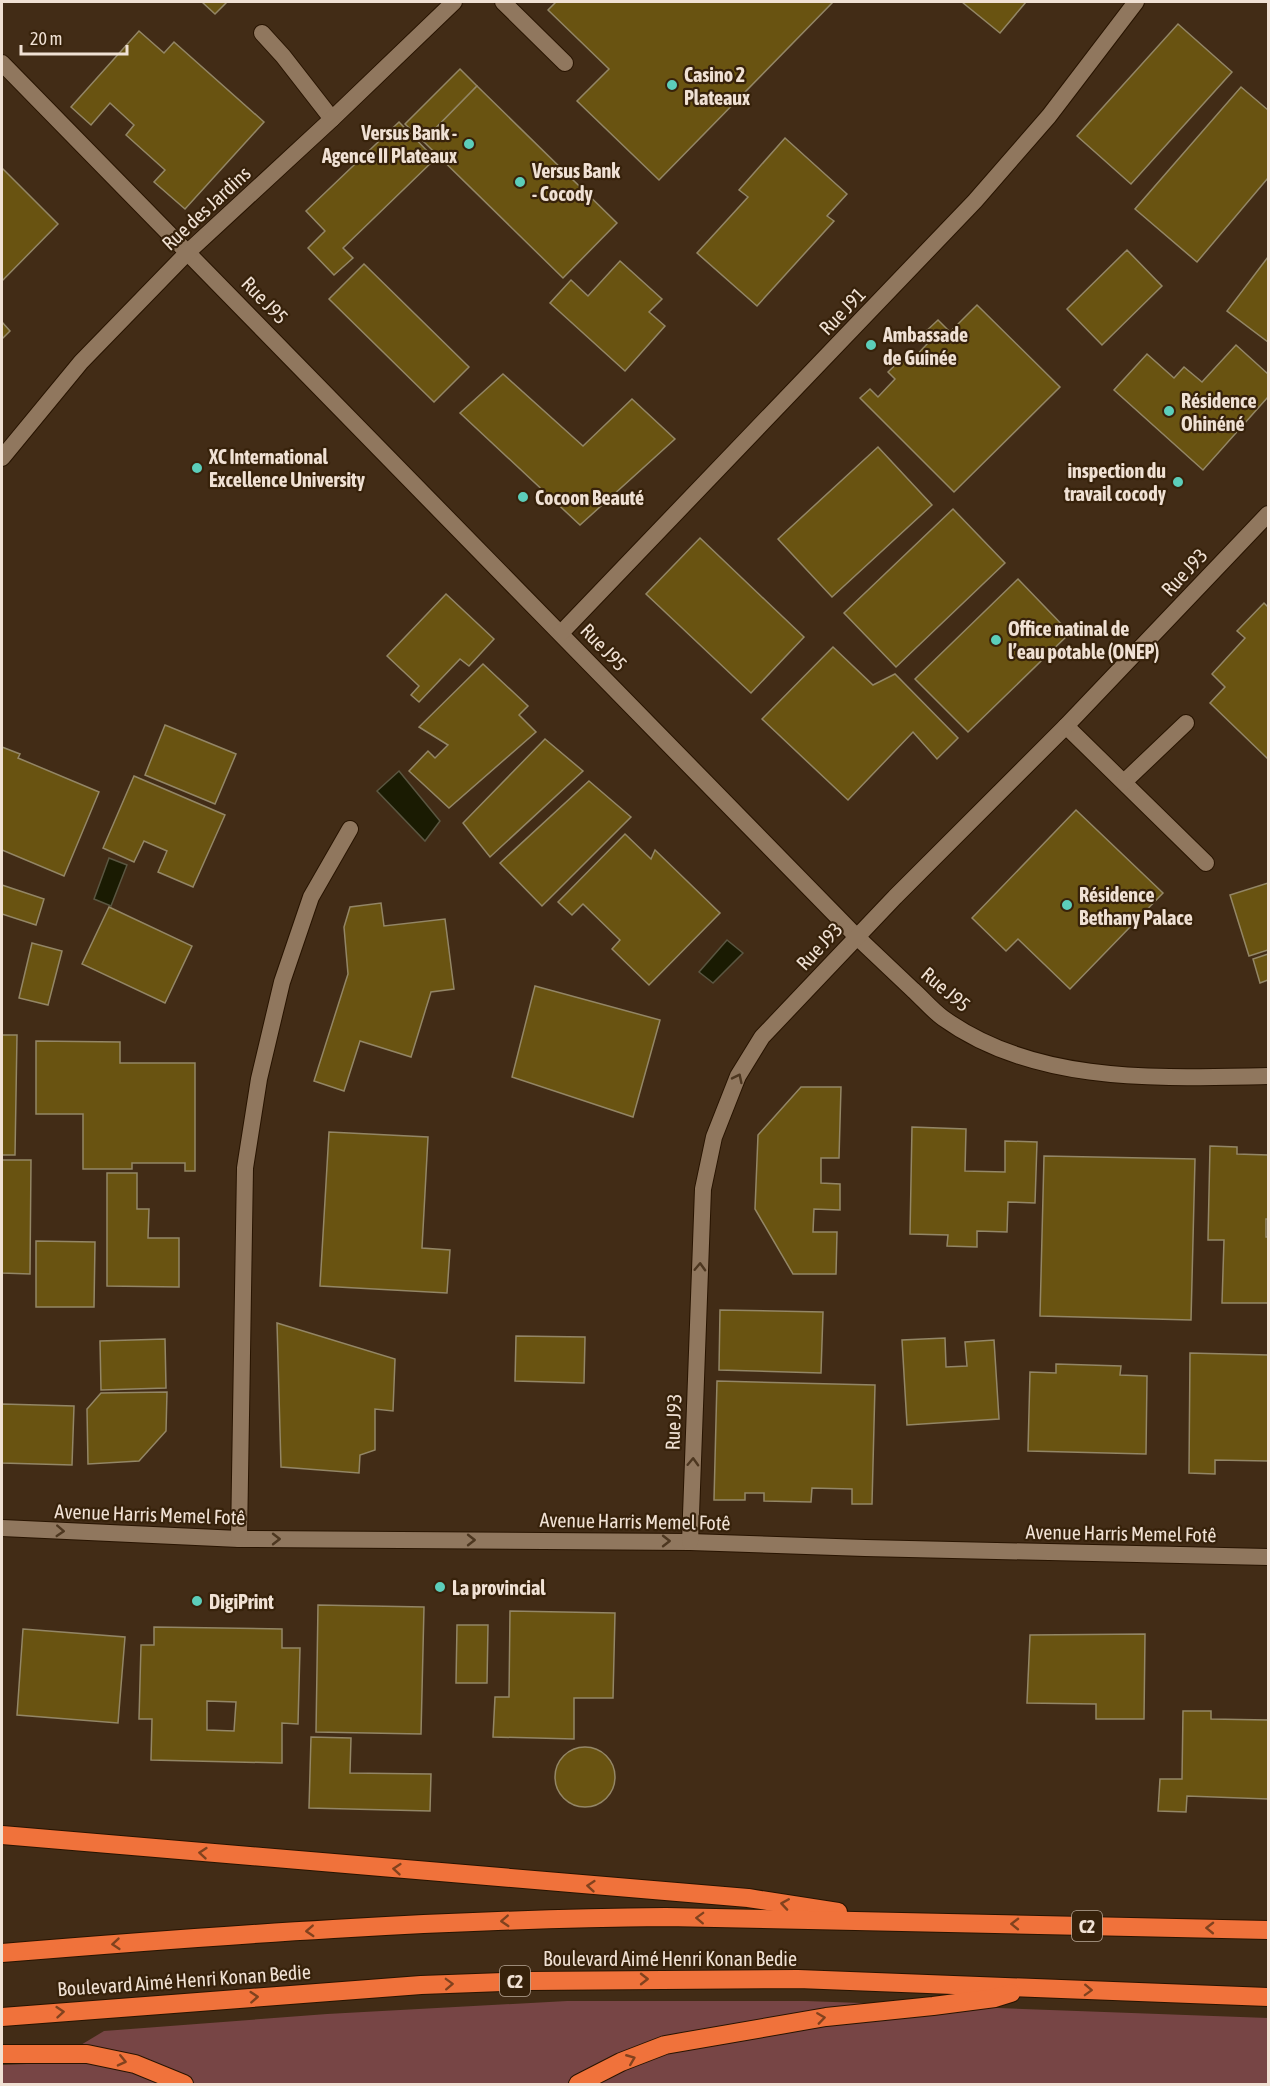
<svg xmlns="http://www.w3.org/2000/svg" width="1270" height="2086" font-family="'Asap Condensed',sans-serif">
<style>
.green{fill:#774545}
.water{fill:#1a1b02;stroke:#5a5641;stroke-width:1.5}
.building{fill:#695311;stroke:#938666;stroke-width:1.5;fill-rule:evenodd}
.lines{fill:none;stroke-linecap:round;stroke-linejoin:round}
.service-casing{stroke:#281400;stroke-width:18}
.minor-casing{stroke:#281400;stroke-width:18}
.secondary-casing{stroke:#281400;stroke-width:18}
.motorway-casing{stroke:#281400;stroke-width:20}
.service{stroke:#90775e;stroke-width:16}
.minor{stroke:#90775e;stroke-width:16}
.secondary{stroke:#90775e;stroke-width:16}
.motorway{stroke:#f0723b;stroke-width:18}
.oneway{stroke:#4d3720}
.oneway2{stroke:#81421e}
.poi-dot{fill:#5cceba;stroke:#37220b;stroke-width:2}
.labels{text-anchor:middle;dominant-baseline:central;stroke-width:4.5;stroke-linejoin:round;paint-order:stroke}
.shield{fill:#37220b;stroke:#b8a898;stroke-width:1.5}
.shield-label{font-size:18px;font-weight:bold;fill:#f0e1d4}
.poi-label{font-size:20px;font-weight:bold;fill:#f0e1d4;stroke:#37220b;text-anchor:start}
.street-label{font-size:20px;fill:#f0e1d4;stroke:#37220b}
</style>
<rect width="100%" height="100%" fill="#422c16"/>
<path class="green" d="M567,2001H806L1268,2018V2084H2V2065L51,2063L104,2031L327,2014Z"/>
<g class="water">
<path d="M399,771L440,821L425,841L377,791Z"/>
<path d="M109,858L127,865L111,906L94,899Z"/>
<path d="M727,940L743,953L713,983L699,972Z"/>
</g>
<g class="building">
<path d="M202,2H227L215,14Z"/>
<path d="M556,2H833L659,180L577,101L609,69L548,10Z"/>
<path d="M962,2H1026L1000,33Z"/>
<path d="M1178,24L1232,72L1131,184L1077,136Z"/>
<path d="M139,31L164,53L174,42L264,122L185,209L154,182L165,170L126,135L134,125L110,103L91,125L71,107Z"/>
<path d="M460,69L477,86L423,141L405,124Z"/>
<path d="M477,86L617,223L563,278L423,141Z"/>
<path d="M1241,87L1268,110V178L1197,262L1135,209Z"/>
<path d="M399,122L435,159L343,248L353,258L334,275L308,248L325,231L306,211Z"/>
<path d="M785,138L847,194L827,216L834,221L757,306L697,253L748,197L739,190Z"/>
<path d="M2,168L58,224L2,281Z"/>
<path d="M1127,250L1162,286L1102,345L1067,309Z"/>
<path d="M1268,257V342L1227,311Z"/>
<path d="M620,261L662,299L649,312L665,326L625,371L550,303L571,280L588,296Z"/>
<path d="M364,264L469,367L434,402L329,299Z"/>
<path d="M977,305L1060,387L954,492L860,398L870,389L878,397L895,379L888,372L904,357L910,362L928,343L921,336L938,320L950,332Z"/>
<path d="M2,322L10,331L2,339Z"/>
<path d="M1236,345L1268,374V397L1203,470L1114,390L1147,354L1174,378L1184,367L1202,382Z"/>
<path d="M503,374L583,446L632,399L675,439L580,525L460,413Z"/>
<path d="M878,447L932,505L832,597L778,539Z"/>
<path d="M953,509L1005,563L896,667L844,613Z"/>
<path d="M700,538L804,637L751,693L646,594Z"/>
<path d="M1018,579L1070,633L968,732L915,679Z"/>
<path d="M446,594L494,639L469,666L460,659L419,702L411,695L419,686L387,656Z"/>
<path d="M1264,603L1268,607V759L1210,703L1225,687L1212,674L1245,638L1237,631Z"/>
<path d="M833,647L873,685L895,674L958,738L937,759L913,732L848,800L762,719Z"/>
<path d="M483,664L528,706L519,715L536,732L449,808L409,771L428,751L435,758L448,745L419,727Z"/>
<path d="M165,725L236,754L215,804L145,775Z"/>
<path d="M545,739L583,771L490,857L463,823Z"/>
<path d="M2,747L20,754L18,758L99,792L64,876L2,850Z"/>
<path d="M134,776L225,815L193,887L158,872L167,851L144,841L134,862L103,848Z"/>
<path d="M589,781L631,817L542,906L500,863Z"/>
<path d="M1076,810L1163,893L1070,989L1018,939L1006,951L972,918Z"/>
<path d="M625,834L651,859L655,850L720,913L649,985L612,949L620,940L583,904L572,915L558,902Z"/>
<path d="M1268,883V950L1249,956L1230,895Z"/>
<path d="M2,885L44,899L36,925L2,914Z"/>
<path d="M381,903L384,926L445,919L454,989L431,992L411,1057L360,1041L344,1091L314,1081L348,974L344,927L350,907Z"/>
<path d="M109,907L192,946L165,1003L82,964Z"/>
<path d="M32,943L62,951L48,1005L19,998Z"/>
<path d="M1268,954V980L1260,983L1253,959Z"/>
<path d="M535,986L660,1020L633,1117L512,1077Z"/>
<path d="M2,1035H17L15,1155H2Z"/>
<path d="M36,1041L120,1042V1063H195V1171H185V1163H132V1169H83V1114H36Z"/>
<path d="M801,1087H841L839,1158H821V1183L840,1184V1210L814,1209L813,1232H837L836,1274H793L755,1209L758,1135Z"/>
<path d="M912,1127L966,1129L965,1171L1005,1172V1141L1037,1142L1035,1203L1008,1202L1007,1232L977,1231V1247L947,1246L948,1235L910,1234Z"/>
<path d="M329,1132L428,1137L422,1248L450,1250L447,1293L320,1286Z"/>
<path d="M1210,1146L1237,1147V1154L1268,1155V1219H1266V1237H1268V1303H1222L1224,1240H1208Z"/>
<path d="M1044,1156L1195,1159L1191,1320L1040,1316Z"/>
<path d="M2,1160H31L30,1274L2,1273Z"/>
<path d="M107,1173H137V1209H149L148,1238H179V1287L107,1286Z"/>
<path d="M36,1241L95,1242L94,1307H36Z"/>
<path d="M720,1310L823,1312L821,1373L719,1370Z"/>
<path d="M277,1323L395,1359L393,1411L375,1409V1450L360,1455L359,1473L281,1467Z"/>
<path d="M516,1336L585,1337L584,1383L515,1381Z"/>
<path d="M945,1338L946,1367L967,1366L965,1342L994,1340L999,1419L907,1425L902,1340Z"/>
<path d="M165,1339L166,1388L101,1390L100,1341Z"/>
<path d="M1190,1353L1268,1355V1461L1215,1460V1474L1189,1473Z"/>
<path d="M1056,1364L1121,1366L1120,1375L1147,1376L1146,1454L1028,1451L1030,1372L1056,1373Z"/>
<path d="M717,1381L875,1385L872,1504H852V1489L812,1488L811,1502L764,1501V1493H745V1500H714Z"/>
<path d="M167,1392L166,1431L139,1461L88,1464L87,1409L101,1393Z"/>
<path d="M2,1404L74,1406L72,1465L2,1463Z"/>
<path d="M318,1605L424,1607L421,1734L316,1732Z"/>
<path d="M510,1611L615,1613L613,1698H574V1739L493,1737L495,1697H509Z"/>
<path d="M457,1625H488L487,1683H456Z"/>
<path d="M154,1627L282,1629V1648H300L298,1724L282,1723V1763L151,1760L152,1719H139L141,1645H154ZM207,1701L236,1702L234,1731L207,1730Z"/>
<path d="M23,1629L125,1637L118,1723L17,1715Z"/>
<path d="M1145,1634L1144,1719H1096V1704L1027,1703L1030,1635Z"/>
<path d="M1183,1711H1211V1719L1268,1720V1799L1187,1796L1186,1812L1158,1811L1160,1779H1182Z"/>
<path d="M311,1737L351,1738L350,1773L431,1774L430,1811L309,1808Z"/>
<circle cx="585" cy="1777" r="30"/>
</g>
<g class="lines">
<defs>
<g id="service">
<path d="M503,2L565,63"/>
<path d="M262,33L283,56L332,119"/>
<path d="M1066,726L1206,863"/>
<path d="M1124,782L1186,723"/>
</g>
<g id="minor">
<path d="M2,63L857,937C876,955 894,972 913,990C923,999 932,1010 943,1018C1036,1085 1160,1078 1268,1076"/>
<path d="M561,633L975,201L1049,116L1136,2"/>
<path d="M2,1528L239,1539L690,1542L865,1548L1268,1557"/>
<path d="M239,1539L245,1168L259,1079L282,982L311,897L350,829"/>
<path d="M690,1542L703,1189L714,1137L738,1076L762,1037L895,897L1066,726L1268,514"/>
</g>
<path id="secondary" d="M2,458L81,362L188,252L332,119L454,2"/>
<g id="motorway">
<path d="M2,1835L748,1898L838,1912"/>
<path d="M2,1953C222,1935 444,1919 666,1917L1268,1930"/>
<path d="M2,2017L421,1985L527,1981L798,1979L1268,1997"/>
<path d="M2,2054H87L135,2064L184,2084"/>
<path d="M578,2084L621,2062L665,2045L826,2017L933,2006L995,1998L1011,1993"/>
</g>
</defs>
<use href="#service" class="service-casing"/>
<use href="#minor" class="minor-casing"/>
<use href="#secondary" class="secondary-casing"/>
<use href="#motorway" class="motorway-casing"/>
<use href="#service" class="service"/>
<use href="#minor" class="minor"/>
<use href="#secondary" class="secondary"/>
<use href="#motorway" class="motorway"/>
</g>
<defs><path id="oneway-chevron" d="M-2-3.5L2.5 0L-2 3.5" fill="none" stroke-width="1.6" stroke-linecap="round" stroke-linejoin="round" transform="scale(1.5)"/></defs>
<g class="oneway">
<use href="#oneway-chevron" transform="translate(738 1078) rotate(-64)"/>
<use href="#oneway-chevron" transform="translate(700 1267) rotate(-88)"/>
<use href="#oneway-chevron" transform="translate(693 1462) rotate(-88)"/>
<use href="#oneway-chevron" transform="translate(60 1531) rotate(3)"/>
<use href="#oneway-chevron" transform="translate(276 1539)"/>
<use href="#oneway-chevron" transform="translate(471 1540)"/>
<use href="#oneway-chevron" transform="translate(666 1541)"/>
</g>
<g class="oneway2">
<use href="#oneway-chevron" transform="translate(203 1853) rotate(-175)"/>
<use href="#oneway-chevron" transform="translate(397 1869) rotate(-175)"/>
<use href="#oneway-chevron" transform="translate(591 1886) rotate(-175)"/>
<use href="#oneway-chevron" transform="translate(785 1904) rotate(-171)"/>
<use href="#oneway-chevron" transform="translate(700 1918) rotate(-178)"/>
<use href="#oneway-chevron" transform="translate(505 1921) rotate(177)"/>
<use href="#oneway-chevron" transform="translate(1015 1924) rotate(-179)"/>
<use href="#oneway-chevron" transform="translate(1210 1928) rotate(-179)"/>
<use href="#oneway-chevron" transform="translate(310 1931) rotate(177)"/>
<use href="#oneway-chevron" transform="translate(116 1944) rotate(175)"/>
<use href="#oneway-chevron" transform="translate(644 1979)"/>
<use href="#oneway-chevron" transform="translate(449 1984) rotate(-2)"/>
<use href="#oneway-chevron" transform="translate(1088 1990) rotate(2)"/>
<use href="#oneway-chevron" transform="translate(254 1997) rotate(-4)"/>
<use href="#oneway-chevron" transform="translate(60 2012) rotate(-5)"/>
<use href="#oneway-chevron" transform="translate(821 2018) rotate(-8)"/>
<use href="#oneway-chevron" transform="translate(631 2059) rotate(-22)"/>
<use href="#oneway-chevron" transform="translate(122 2061) rotate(13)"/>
</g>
<g class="poi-dot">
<circle cx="672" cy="85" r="6"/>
<circle cx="469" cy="144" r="6"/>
<circle cx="520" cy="182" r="6"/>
<circle cx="871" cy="345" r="6"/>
<circle cx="1169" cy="411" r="6"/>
<circle cx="197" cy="468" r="6"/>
<circle cx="1178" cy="482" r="6"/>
<circle cx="523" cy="497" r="6"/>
<circle cx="996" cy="640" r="6"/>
<circle cx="1067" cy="905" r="6"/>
<circle cx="440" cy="1587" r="6"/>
<circle cx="197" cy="1601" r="6"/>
</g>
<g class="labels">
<g class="shield">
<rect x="1072" y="1911" width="30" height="30" rx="4.5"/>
<rect x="500" y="1966" width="30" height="30" rx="4.5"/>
</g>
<g class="shield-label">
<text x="1087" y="1926">C2</text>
<text x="515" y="1981">C2</text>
</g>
<g class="poi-label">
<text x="684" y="74">Casino 2<tspan x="684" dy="23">Plateaux</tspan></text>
<text x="457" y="132" text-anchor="end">Versus Bank -<tspan x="457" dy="23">Agence II Plateaux</tspan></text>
<text x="532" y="170">Versus Bank<tspan x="532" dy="23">- Cocody</tspan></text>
<text x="883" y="334">Ambassade<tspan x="883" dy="23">de Guinée</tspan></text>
<text x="1181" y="400">Résidence<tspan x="1181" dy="23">Ohinéné</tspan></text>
<text x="209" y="456">XC International<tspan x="209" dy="23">Excellence University</tspan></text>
<text x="1166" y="470" text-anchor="end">inspection du<tspan x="1166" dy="23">travail cocody</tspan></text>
<text x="535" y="497">Cocoon Beauté</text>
<text x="1008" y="628">Office natinal de<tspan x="1008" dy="23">l’eau potable (ONEP)</tspan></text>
<text x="1079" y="894">Résidence<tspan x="1079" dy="23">Bethany Palace</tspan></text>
<text x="452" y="1587">La provincial</text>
<text x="209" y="1601">DigiPrint</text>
</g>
<g class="street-label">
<text transform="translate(206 208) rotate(-43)">Rue des Jardins</text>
<text transform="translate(265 300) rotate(46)">Rue J95</text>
<text transform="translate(842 311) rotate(-46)">Rue J91</text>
<text transform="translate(1184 572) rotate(-47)">Rue J93</text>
<text transform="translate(604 647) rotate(46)">Rue J95</text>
<text transform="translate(819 946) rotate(-47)">Rue J93</text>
<text transform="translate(946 989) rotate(40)">Rue J95</text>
<text transform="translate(673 1422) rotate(-88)">Rue J93</text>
<text transform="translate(150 1514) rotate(2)">Avenue Harris Memel Fotê</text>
<text transform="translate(635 1521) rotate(1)">Avenue Harris Memel Fotê</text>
<text transform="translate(1121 1533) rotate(1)">Avenue Harris Memel Fotê</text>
<text x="670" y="1958">Boulevard Aimé Henri Konan Bedie</text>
<text transform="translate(184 1980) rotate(-4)">Boulevard Aimé Henri Konan Bedie</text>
</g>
</g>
<rect width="1270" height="2086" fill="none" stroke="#f0e1d4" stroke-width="6"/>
<path d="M21 45v9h106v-9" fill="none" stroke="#f0e1d4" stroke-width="3"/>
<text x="30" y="45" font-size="18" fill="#f0e1d4" stroke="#37220b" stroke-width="4.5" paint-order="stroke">20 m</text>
</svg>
